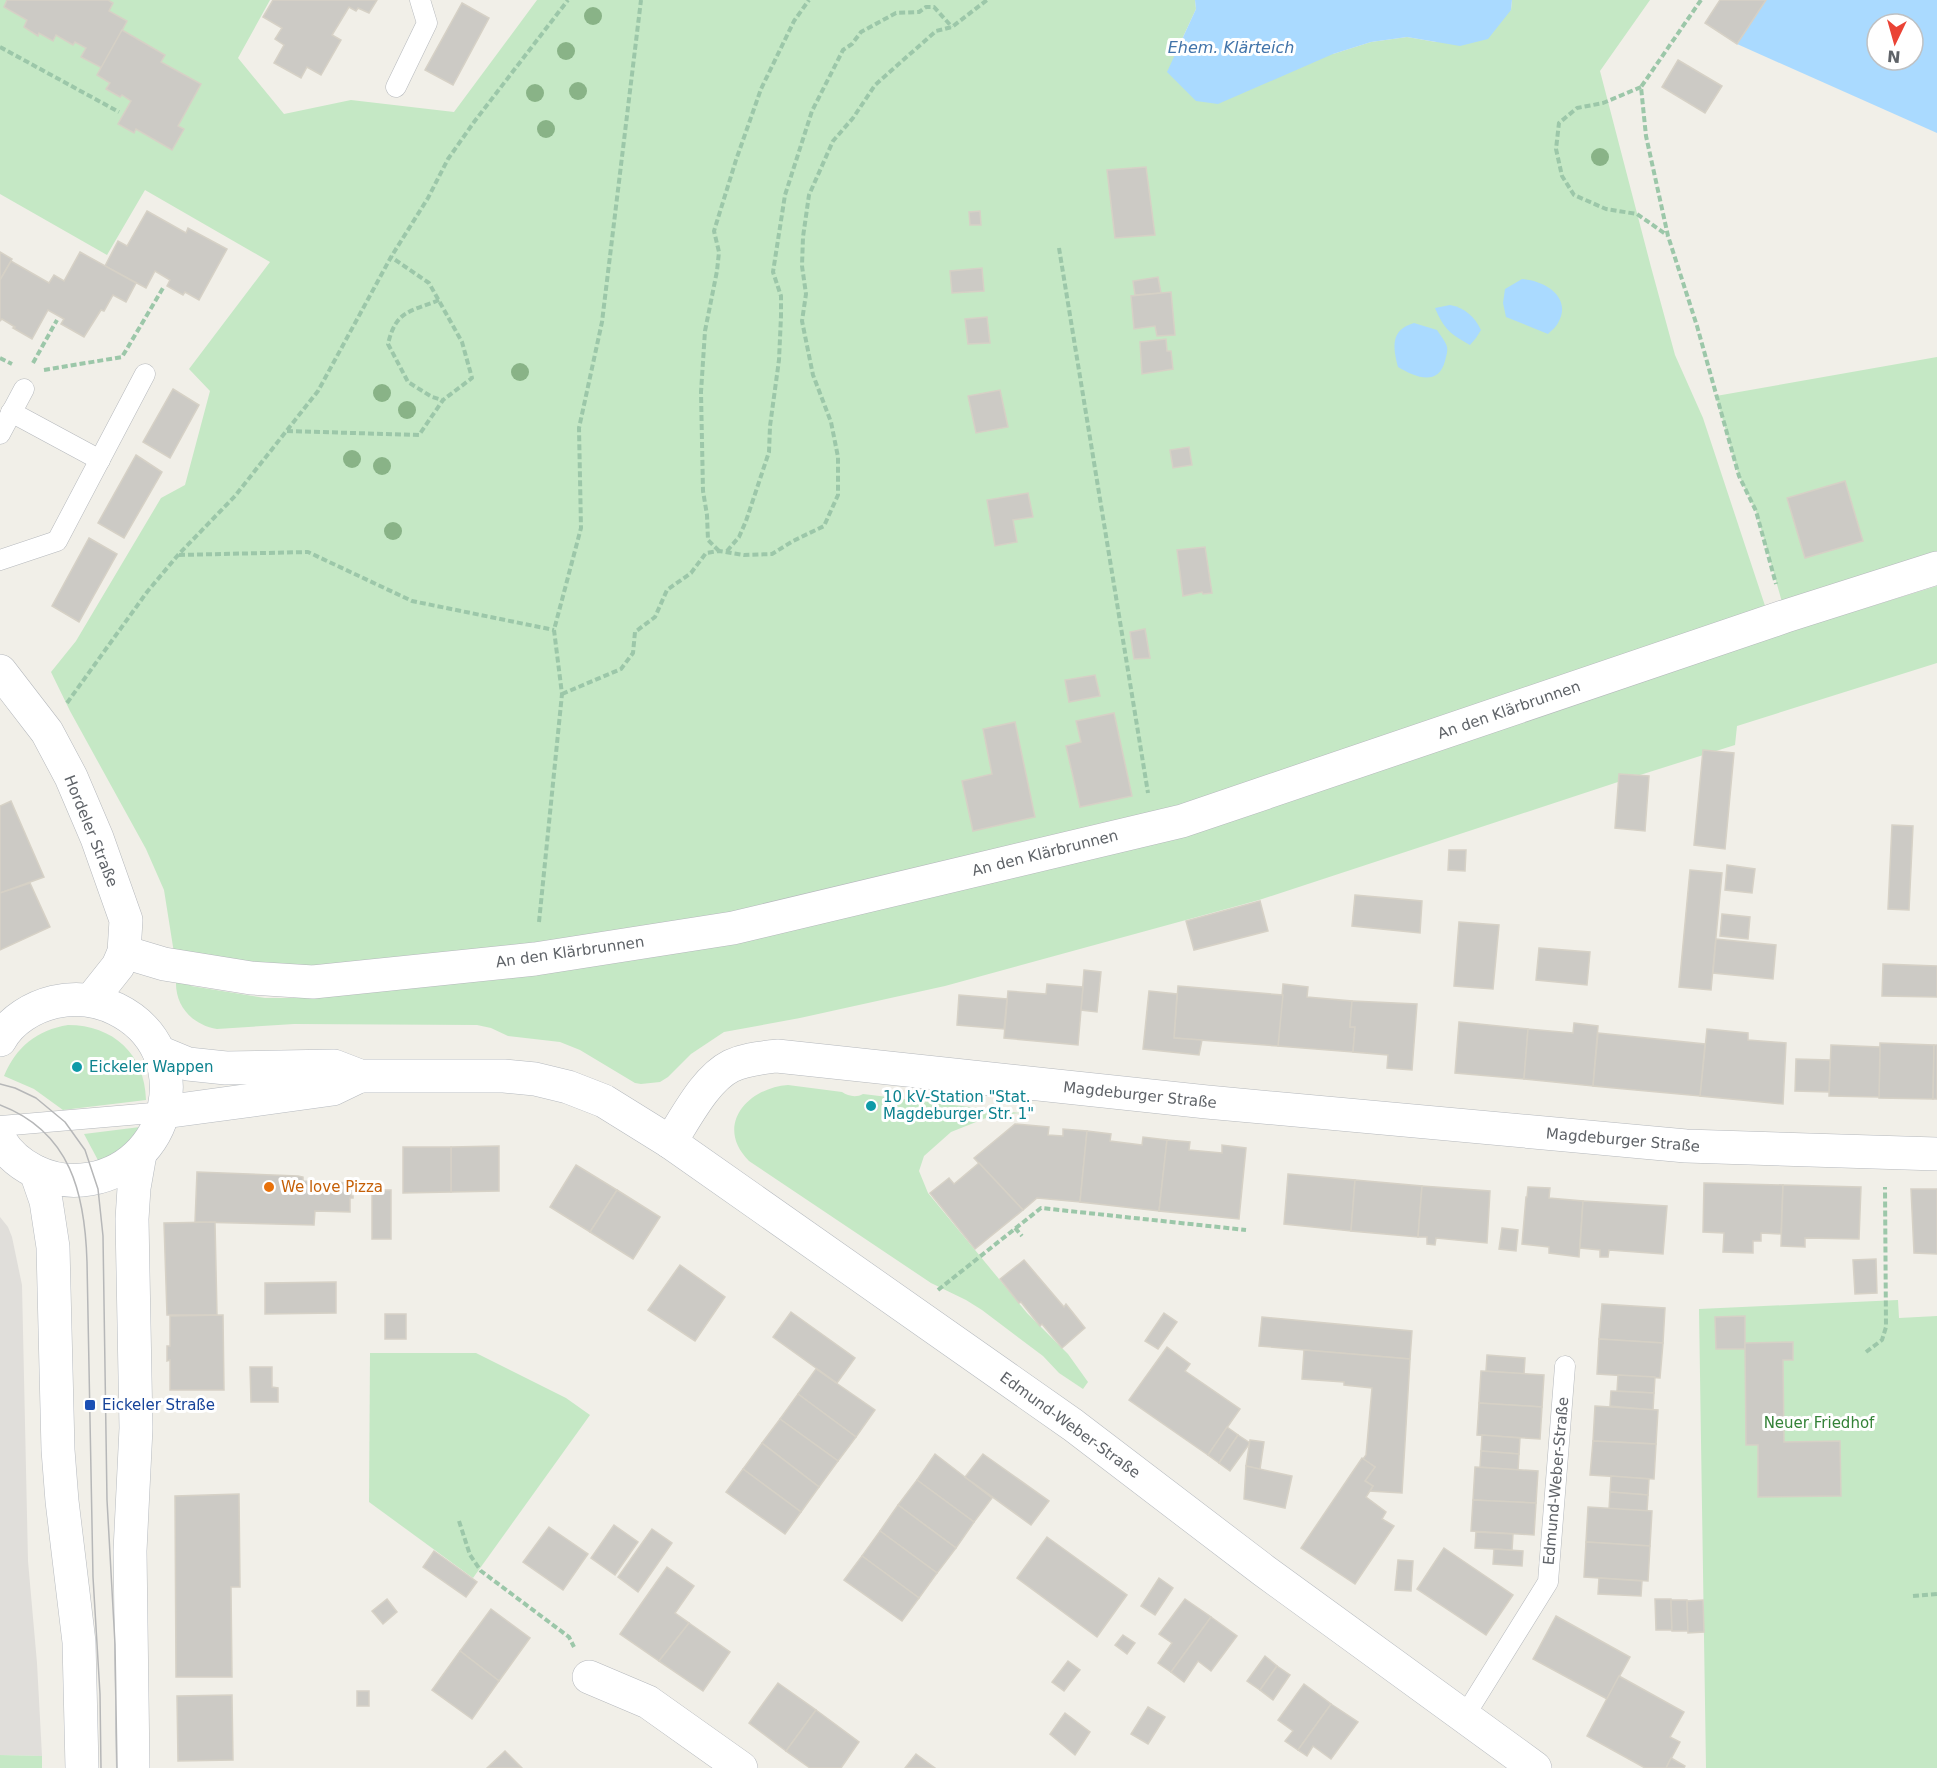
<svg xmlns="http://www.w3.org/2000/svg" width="1937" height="1768" font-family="'DejaVu Sans',sans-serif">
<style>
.industrial{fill:#e0deda}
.green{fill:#c5e8c5}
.water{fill:#aadaff;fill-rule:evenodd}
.building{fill:#cccac5;stroke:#d6d1c6;stroke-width:1.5}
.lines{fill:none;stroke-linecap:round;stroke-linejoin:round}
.lane-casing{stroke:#b5b8bc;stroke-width:21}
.street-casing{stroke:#b5b8bc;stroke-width:34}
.secondary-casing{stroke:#b6babf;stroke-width:34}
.path{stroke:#9cc7a9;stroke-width:4;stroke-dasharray:6 3;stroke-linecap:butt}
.lane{stroke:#fff;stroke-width:20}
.street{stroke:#fff;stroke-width:33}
.secondary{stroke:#fff;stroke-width:33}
.tram{stroke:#b6b7b8;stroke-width:1.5}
.tree{fill:#89b387}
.culture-dot{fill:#0f9aa8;stroke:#fff;stroke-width:2}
.food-dot{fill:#e8710a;stroke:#fff;stroke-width:2}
.transit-dot{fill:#1a4fb4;stroke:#fff;stroke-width:2}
.labels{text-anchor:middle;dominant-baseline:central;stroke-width:6;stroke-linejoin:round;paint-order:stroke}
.street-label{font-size:15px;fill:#5f6368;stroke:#fff}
.culture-label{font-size:15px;fill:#0d838f;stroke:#fff;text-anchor:start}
.food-label{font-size:15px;fill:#c56008;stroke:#fff;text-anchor:start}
.transit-label{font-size:15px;fill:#164399;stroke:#fff;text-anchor:start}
.park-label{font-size:15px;fill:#348238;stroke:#fff}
.water-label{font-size:16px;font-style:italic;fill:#4174aa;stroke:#fff}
</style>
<rect width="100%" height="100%" fill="#f1efe8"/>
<path class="industrial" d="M0,1217L8,1227L12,1237L22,1285L28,1561L37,1663L42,1756L0,1755Z"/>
<g class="green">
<path d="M0,0H270L238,58L284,114L351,100L454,112L537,0H1195L1196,9L1177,50L1333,54L1371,42L1407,37L1436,42L1511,10L1512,0H1650L1600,71L1651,267L1675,355L1703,418L1775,636L1937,586V663L1737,726L1735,745L1640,775L1619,774L1618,782L1259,900L945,986L800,1018L724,1032L691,1054L668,1077L660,1082L641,1084L635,1083L580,1050L560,1042L508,1036L491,1028L477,1025L294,1024L217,1029C193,1025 175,1007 176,981H188L191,986L265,998H293L304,971L174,953L164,890L146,849L70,711L51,672L76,641L161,498L185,485L210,391L189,369L270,262L145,190L107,255L0,194Z"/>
<path d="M1937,357V568L1786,616L1756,511L1739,476L1716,396Z"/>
<path d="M68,1025C113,1025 145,1054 146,1100L63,1110L34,1089L4,1076C16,1047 37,1030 68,1025Z"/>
<path d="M788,1085L842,1092C848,1096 856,1098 863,1094L1021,1113L991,1116L951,1132L924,1156L919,1171L928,1193L1027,1313L1068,1354L1088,1382L1083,1389L1059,1373L1043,1356L982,1310L966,1300L931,1283L749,1161C714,1126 747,1088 788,1085Z"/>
<path d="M140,1127L133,1139L100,1164L84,1134Z"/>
<path d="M1898,1300L1899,1318L1937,1316V1768H1706L1699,1309Z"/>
<path d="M370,1353H476L566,1398L590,1415L473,1578L369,1502Z"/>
<path d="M0,1755L42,1756V1768H0Z"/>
</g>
<g class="water">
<path d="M1195,0H1512L1511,10L1488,39L1460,46L1407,37L1371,42L1333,54L1218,104L1196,101L1167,72L1196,9Z"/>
<path d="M1766,0H1937V133L1737,44ZM1877,24H1913V60H1877Z"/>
<path d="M1522,279C1544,280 1573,297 1558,323C1556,327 1551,331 1548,334L1506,317L1503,303L1505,289Z"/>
<path d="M1450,305C1465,308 1474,316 1481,330L1476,338L1470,345C1450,334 1444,329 1435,308Z"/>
<path d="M1414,323L1437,330C1440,335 1446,342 1447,347C1448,351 1446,357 1445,361C1438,387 1415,377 1398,367C1393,347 1390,330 1414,323Z"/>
</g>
<g class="building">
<path d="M7,0H108L113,3L109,11L127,21L102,68L81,57L86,48L75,42L73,45L56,35L53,41L39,33L38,36L24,27L27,20L4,7Z"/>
<path d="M273,0H377L369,13L358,8L356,11L349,7L332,35L341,40L321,75L307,67L301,78L274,63L284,45L275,39L282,28L263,17Z"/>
<path d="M1720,0H1766L1737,44L1705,23Z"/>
<path d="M462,3L489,18L453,85L425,70Z"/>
<path d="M122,30L165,55L161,62L201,84L178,126L184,129L172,150L136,129L134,133L118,124L131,101L122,95L120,97L106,89L110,83L97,75Z"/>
<path d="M1678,60L1722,86L1705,113L1662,87Z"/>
<path d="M1146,167L1155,235L1115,238L1107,170Z"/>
<path d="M147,211L186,233L188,228L227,249L199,300L185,292L183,295L167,286L170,280L155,271L146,288L105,266L118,241L127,246Z"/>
<path d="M980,211L981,225H970L969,212Z"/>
<path d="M0,252L12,259L0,280Z"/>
<path d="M80,252L136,283L126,302L113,295L104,311L101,310L84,337L61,324L64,319L48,310L32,339L13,328L15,327L2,319L0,321V280L11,261L49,283L54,275L64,281Z"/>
<path d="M982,268L984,291L952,293L950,271Z"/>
<path d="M1158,277L1161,293L1135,295L1133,281Z"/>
<path d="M1171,292L1175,335L1157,336L1155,326L1134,329L1131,296Z"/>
<path d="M987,317L990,343L968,344L965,319Z"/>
<path d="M1166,339L1167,351H1171L1173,369L1142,374L1140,342Z"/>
<path d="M173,389L199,405L170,458L143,442Z"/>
<path d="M1000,390L1008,427L976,433L968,396Z"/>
<path d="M1189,447L1192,465L1173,468L1170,450Z"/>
<path d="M136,455L162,472L124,538L98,523Z"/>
<path d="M1845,481L1863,541L1805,558L1787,498Z"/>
<path d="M1028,493L1033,517L1013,520L1017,542L995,546L987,500Z"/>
<path d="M89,538L117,554L79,622L52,606Z"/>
<path d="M1205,547L1212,593L1203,594L1202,592L1183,596L1177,550Z"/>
<path d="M1145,629L1150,658L1134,659L1130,632Z"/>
<path d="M1095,675L1100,696L1069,702L1065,680Z"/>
<path d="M1114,713L1132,796L1080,807L1066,746L1081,742L1076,721Z"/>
<path d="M1015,722L1035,817L973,831L962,781L992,774L983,729Z"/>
<path d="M1703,750L1734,753L1725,849L1694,845Z"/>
<path d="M1619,774L1649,776L1645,831L1615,828Z"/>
<path d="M11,801L44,877L0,893V806Z"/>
<path d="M1892,825L1913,826L1909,910L1888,909Z"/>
<path d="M1449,850H1466L1465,871L1448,870Z"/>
<path d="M1727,865L1755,869L1752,893L1725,890Z"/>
<path d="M1690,870L1722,873L1711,990L1679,987Z"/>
<path d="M30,883L50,927L0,950V893Z"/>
<path d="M1355,895L1422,901L1420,933L1352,926Z"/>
<path d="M1260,901L1268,931L1194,950L1186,921Z"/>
<path d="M1722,914L1750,917L1748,939L1720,936Z"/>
<path d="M1459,922L1499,925L1493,989L1454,986Z"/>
<path d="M1716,939L1776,945L1773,979L1713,973Z"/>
<path d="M1539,948L1590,952L1587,985L1536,980Z"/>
<path d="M1883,964L1937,966V997L1882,996Z"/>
<path d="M1084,970L1101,972L1097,1012L1081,1010Z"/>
<path d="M1047,984L1083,987L1078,1045L1004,1038L1008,991L1046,994Z"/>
<path d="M1283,984L1308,987L1307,997L1352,1001L1350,1027H1355L1353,1052L1278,1046Z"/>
<path d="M1178,986L1283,995L1278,1046L1174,1038Z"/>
<path d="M1149,991L1177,994L1174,1038L1202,1040L1199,1055L1143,1049Z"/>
<path d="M959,995L1007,999L1004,1029L957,1025Z"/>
<path d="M1352,1001L1417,1004L1412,1070L1387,1068L1388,1055L1353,1052L1355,1027H1350Z"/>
<path d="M1459,1022L1528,1029L1524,1079L1455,1073Z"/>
<path d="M1574,1023L1598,1026L1593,1086L1524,1079L1528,1029L1573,1033Z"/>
<path d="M1707,1029L1748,1033V1040L1786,1043L1783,1104L1700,1096Z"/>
<path d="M1598,1033L1705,1044L1700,1096L1593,1086Z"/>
<path d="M1880,1043L1934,1045L1933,1099L1879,1098Z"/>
<path d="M1831,1045L1880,1047L1879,1097L1829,1096Z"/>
<path d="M1934,1045H1937V1099H1933Z"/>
<path d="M1796,1059L1830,1060L1829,1092L1795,1091Z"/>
<path d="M865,1102L878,1103L877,1110L865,1109Z"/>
<path d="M1015,1124L1049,1127L1048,1135L1063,1136V1129L1087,1131L1080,1202L1037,1198L1023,1210L974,1158Z"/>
<path d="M1087,1131L1111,1134L1110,1141L1142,1145L1143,1137L1167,1140L1159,1211L1080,1202Z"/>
<path d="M1167,1140L1190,1142L1189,1150L1222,1153V1145L1246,1148L1239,1219L1159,1211Z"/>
<path d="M499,1146V1191L451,1192V1147Z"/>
<path d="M403,1147H451V1192L403,1193Z"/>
<path d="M979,1163L1023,1210L975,1249L930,1193L949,1178L954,1184Z"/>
<path d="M576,1165L617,1190L590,1232L550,1207Z"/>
<path d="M197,1172L298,1176L303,1177V1181L351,1183V1196H353V1198H350V1212L315,1211L314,1225L195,1222Z"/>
<path d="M1288,1174L1355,1180L1351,1231L1284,1224Z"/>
<path d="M1355,1180L1422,1186L1418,1237L1351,1231Z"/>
<path d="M1704,1183L1783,1185L1781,1234L1761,1233V1241H1753V1253L1723,1252L1724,1233L1703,1232Z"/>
<path d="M1783,1185L1861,1187L1859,1239L1805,1238V1247L1781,1246Z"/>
<path d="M1422,1186L1490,1191L1487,1243L1436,1238L1435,1245L1427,1244V1237H1418Z"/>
<path d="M1528,1187L1550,1188L1549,1198L1583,1201L1579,1257L1549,1253V1247L1522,1244L1526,1197H1527Z"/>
<path d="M1911,1189H1937V1254L1914,1253Z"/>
<rect x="372" y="1190" width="19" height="49"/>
<path d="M617,1190L660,1217L633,1259L590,1232Z"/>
<path d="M1583,1201L1667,1206L1663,1254L1609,1250L1608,1257H1600V1250L1580,1248Z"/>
<path d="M215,1222L217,1315H167L164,1223Z"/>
<path d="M1502,1228L1518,1230L1516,1251L1499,1249Z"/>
<path d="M1876,1259L1877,1293L1855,1294L1853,1260Z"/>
<path d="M1024,1260L1064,1307L1066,1304L1085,1328L1062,1348L1042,1324L1040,1326L1021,1302L1019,1303L1000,1279Z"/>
<path d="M680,1265L725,1297L695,1341L648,1310Z"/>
<path d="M336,1282V1313L265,1314V1283Z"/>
<path d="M1602,1304L1665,1308L1663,1343L1599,1339Z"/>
<path d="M791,1312L855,1358L837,1383L773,1337Z"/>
<path d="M1164,1313L1177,1322L1158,1349L1145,1341Z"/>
<rect x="385" y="1314" width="21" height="25"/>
<path d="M223,1315L224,1390H170V1360L167,1361V1346H170V1316Z"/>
<path d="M1745,1316V1349H1716L1715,1317Z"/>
<path d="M1262,1317L1412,1331L1410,1359L1259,1346Z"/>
<path d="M1599,1339L1663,1343L1660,1378L1597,1374Z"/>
<path d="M1793,1342V1360H1783L1784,1442L1840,1441L1841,1496L1758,1497V1445H1746L1745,1343Z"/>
<path d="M1167,1347L1190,1364L1185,1371L1240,1409L1208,1455L1129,1400Z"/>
<path d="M1304,1350L1410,1359L1402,1493L1370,1491L1373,1486L1365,1481L1375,1467L1363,1459L1366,1455L1372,1388L1344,1385V1382L1302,1379Z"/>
<path d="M1487,1355L1525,1358L1524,1374L1486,1371Z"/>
<path d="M250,1367H272V1387L278,1388V1402H251Z"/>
<path d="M816,1369L875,1410L856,1437L798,1394Z"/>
<path d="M1481,1371L1544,1375L1542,1407L1479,1403Z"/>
<path d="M1618,1375L1655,1377L1654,1393L1617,1391Z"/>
<path d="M1611,1391L1654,1393L1653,1410L1610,1406Z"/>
<path d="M798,1394L856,1437L838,1461L780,1419Z"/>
<path d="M1479,1403L1542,1407L1540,1439L1477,1435Z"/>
<path d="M1595,1406L1658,1410L1656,1444L1593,1441Z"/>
<path d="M780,1419L838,1461L819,1487L762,1443Z"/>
<path d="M1227,1427L1238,1435L1219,1463L1208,1455Z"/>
<path d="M1238,1435L1250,1443L1230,1471L1219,1463Z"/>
<path d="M1482,1435L1520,1438L1519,1454L1481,1451Z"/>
<path d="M1250,1440L1264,1442L1260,1469L1246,1466Z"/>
<path d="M1593,1441L1656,1444L1654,1479L1590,1475Z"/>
<path d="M762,1443L819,1487L801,1512L743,1469Z"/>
<path d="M1481,1451L1519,1454L1518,1470L1480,1467Z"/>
<path d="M935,1454L992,1498L974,1522L917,1480Z"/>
<path d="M983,1454L1049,1501L1031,1525L965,1477Z"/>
<path d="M1362,1458L1375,1467L1365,1481L1373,1486L1366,1497L1386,1512L1382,1519L1394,1526L1355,1584L1301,1548Z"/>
<path d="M1246,1466L1292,1476L1285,1508L1244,1499Z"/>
<path d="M1475,1467L1538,1471L1536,1503L1473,1500Z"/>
<path d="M743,1469L801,1512L785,1534L726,1492Z"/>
<path d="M1611,1476L1649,1479L1648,1495L1610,1492Z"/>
<path d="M917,1480L974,1522L956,1548L898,1505Z"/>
<path d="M1610,1492L1648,1495L1647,1511L1609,1509Z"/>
<path d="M239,1494L240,1587H231L232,1677H176L175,1496Z"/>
<path d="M1473,1500L1536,1503L1534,1535L1471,1531Z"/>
<path d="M898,1505L956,1548L937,1573L880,1531Z"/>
<path d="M1588,1507L1652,1511L1650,1546L1586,1542Z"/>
<path d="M614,1525L638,1542L615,1575L591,1558Z"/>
<path d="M549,1527L588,1554L563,1590L523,1562Z"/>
<path d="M652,1529L672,1543L638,1592L618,1577Z"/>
<path d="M880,1531L937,1573L919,1598L862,1556Z"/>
<path d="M1476,1532L1513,1534L1512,1550L1475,1548Z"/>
<path d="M1047,1537L1127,1595L1097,1637L1017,1578Z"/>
<path d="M1586,1542L1650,1546L1648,1581L1584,1577Z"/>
<path d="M1444,1548L1513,1595L1486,1635L1417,1589Z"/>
<path d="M1494,1549L1523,1551L1522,1566L1493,1564Z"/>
<path d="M434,1551L477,1582L466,1597L423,1567Z"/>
<path d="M862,1556L919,1598L902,1621L844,1580Z"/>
<path d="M1398,1560L1413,1561L1411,1591L1395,1590Z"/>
<path d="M667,1567L694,1586L675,1613L689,1623L659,1661L620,1634Z"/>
<path d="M1159,1578L1173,1588L1155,1615L1141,1606Z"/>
<path d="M1599,1578L1642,1581L1641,1596L1598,1594Z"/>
<path d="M387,1599L397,1612L383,1624L372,1611Z"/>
<path d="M1185,1599L1211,1617L1171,1672L1158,1663L1172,1643L1159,1634Z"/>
<path d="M1655,1599H1671L1672,1630H1656Z"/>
<path d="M1671,1600H1687L1688,1631H1672Z"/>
<path d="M1703,1600L1704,1632L1688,1633L1687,1601Z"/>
<path d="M491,1609L530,1638L499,1681L460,1651Z"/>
<path d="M1556,1616L1630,1657L1607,1699L1533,1659Z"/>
<path d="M1211,1617L1237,1636L1211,1671L1198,1661L1184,1682L1171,1672Z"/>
<path d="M689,1623L730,1652L703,1691L659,1661Z"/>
<path d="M1123,1635L1135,1643L1127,1654L1115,1645Z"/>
<path d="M460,1651L499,1681L472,1719L432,1690Z"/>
<path d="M1265,1656L1277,1666L1260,1690L1247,1681Z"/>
<path d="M1068,1661L1080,1670L1064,1691L1052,1682Z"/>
<path d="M1277,1666L1290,1675L1273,1700L1260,1690Z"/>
<path d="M1619,1676L1684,1712L1670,1737L1680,1742L1666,1768H1645L1587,1736Z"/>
<path d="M778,1683L816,1710L786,1751L749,1723Z"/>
<path d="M1304,1684L1331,1704L1298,1750L1285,1741L1293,1731L1278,1720Z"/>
<rect x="357" y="1691" width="12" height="15"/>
<path d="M232,1695L233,1760L178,1761L177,1696Z"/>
<path d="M1331,1704L1358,1722L1331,1759L1313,1746L1307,1756L1298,1750Z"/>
<path d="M1148,1707L1165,1717L1148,1744L1131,1734Z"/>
<path d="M816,1710L859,1742L841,1768H810L786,1751Z"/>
<path d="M1065,1713L1090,1732L1075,1755L1050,1734Z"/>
<path d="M505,1751L522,1768H487Z"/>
<path d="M916,1754L935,1768H905Z"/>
<path d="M1671,1758L1685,1766L1684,1768H1666Z"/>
</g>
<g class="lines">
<defs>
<g id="lane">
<path d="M396,87L427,23L420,0"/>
<path d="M11,412L100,460"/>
<path d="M0,434L24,389"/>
<path d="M0,560L57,541L145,374"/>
<path d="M0,1126L164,1112"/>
<path d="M1464,1717L1548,1582L1565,1366"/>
</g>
<g id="street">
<path d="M0,671L47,732L71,777L97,838L126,920L124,952L118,966L91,1000"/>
<path d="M124,952L164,964L251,978L313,982L535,959L733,928L1182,821L1786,616L1937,568"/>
<path d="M670,1142C686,1118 705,1079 731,1066C746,1059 761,1058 777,1056L1207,1102L1686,1146L1937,1154"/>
<path d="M589,1677L648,1702L741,1768"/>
</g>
<g id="secondary">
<path d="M0,1040C11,1020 33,1007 54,1002C76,997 96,999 116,1009C200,1050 172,1172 82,1180C50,1183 16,1167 0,1140"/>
<path d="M159,1052L188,1064L226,1068L334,1066L360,1076H504L535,1079L568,1087L604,1101L670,1142L1073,1425L1263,1570L1535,1768"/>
<path d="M164,1112L333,1089L360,1076"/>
<path d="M36,1172L46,1201L53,1247L58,1450L62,1501L79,1642L82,1768"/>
<path d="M133,1768L130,1551L136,1428L132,1219L134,1188L140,1154"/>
</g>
</defs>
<use href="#lane" class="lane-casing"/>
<use href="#street" class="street-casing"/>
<use href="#secondary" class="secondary-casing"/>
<g class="path">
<path d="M1701,0L1641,87L1646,136L1668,236L1697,326L1739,476L1756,511L1776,584"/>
<path d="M0,47L119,112"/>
<path d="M1641,87L1603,103L1577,108L1559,123L1556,149L1562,176L1574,195L1606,209L1637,214L1667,235"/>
<path d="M1059,248L1148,793"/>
<path d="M439,300C410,312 396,310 388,344L408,382L432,397L442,400"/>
<path d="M0,358L12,364"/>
<path d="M33,363L57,320"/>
<path d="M44,370L122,357L163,288"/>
<path d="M287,431L419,435L443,400L472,378L462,342L429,283L391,257"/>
<path d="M719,551L708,540L707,515L703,491L701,392L705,331L717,271L719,252L714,231L736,160L761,89L794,21L809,0"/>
<path d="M727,551L739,537L746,521L769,452L770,426L779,360L781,316V296L773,272L785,195L812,111L843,50L852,44L861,32L896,13L919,12L926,7H934L952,27"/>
<path d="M179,555L308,552L412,601L554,630"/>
<path d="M562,694L621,669L633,653L635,632L655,617L667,590L691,573L706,553L719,551L744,555L772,554L793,541L824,526L838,495V457L831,422L813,375L802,321L806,294L802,266L803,237L809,195L833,141L853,118L875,85L936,31L952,27L987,0"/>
<path d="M67,703L147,592L178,555L235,496L318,391L391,257L428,198L448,159L474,122L568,0"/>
<path d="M539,922L562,694L554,630L581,528L579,428L602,322L641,0"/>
<path d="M1015,1228L1022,1236"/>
<path d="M938,1290L1041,1208L1246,1230"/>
<path d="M1866,1352L1882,1340L1886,1327L1885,1187"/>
<path d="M459,1521L470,1555L481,1571L569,1637L574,1647"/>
<path d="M1913,1596L1937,1594"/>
</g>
<use href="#lane" class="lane"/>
<use href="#street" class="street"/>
<use href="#secondary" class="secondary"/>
<g class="tram">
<path d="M0,1084L15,1088L36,1098L65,1122L85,1150L98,1189L103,1236L107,1500L115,1644L117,1768"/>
<path d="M0,1105C71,1132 85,1194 87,1262L93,1577L100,1694L101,1768"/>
</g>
</g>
<g class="tree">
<circle cx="593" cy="16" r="9"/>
<circle cx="566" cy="51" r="9"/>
<circle cx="578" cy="91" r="9"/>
<circle cx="535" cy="93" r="9"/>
<circle cx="546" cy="129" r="9"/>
<circle cx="1600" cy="157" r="9"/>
<circle cx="520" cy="372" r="9"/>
<circle cx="382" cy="393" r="9"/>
<circle cx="407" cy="410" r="9"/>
<circle cx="352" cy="459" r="9"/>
<circle cx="382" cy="466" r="9"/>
<circle cx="393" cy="531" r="9"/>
</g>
<g class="culture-dot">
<circle cx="77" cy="1067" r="6"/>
<circle cx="871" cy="1106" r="6"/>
</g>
<circle class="food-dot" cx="269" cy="1187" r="6"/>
<rect class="transit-dot" x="84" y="1399" width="12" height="12" rx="3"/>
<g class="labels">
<g class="street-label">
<text transform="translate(1509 710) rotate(-19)">An den Klärbrunnen</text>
<text transform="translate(91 831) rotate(68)">Hordeler Straße</text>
<text transform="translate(1045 853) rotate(-14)">An den Klärbrunnen</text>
<text transform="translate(570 952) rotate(-8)">An den Klärbrunnen</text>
<text transform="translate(1140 1095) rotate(6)">Magdeburger Straße</text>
<text transform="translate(1623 1140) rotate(5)">Magdeburger Straße</text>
<text transform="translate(1070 1425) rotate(36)">Edmund-Weber-Straße</text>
<text transform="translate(1556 1481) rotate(-85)">Edmund-Weber-Straße</text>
</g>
<g class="culture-label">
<text x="89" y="1067">Eickeler Wappen</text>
<text x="883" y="1097">10 kV-Station "Stat.<tspan x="883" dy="17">Magdeburger Str. 1"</tspan></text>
</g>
<g class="food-label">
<text x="281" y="1187">We love Pizza</text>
</g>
<g class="transit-label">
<text x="102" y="1405">Eickeler Straße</text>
</g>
<g class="park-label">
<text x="1819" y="1423">Neuer Friedhof</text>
</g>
<g class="water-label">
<text x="1231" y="47">Ehem. Klärteich</text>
</g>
</g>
<g transform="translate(1895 42) rotate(185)"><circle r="28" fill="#ffffff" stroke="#bfc1c3" stroke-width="1.5"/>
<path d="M0-4.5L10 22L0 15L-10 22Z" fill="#ea4335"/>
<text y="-9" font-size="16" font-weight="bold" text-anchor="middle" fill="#5f6368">N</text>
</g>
</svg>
